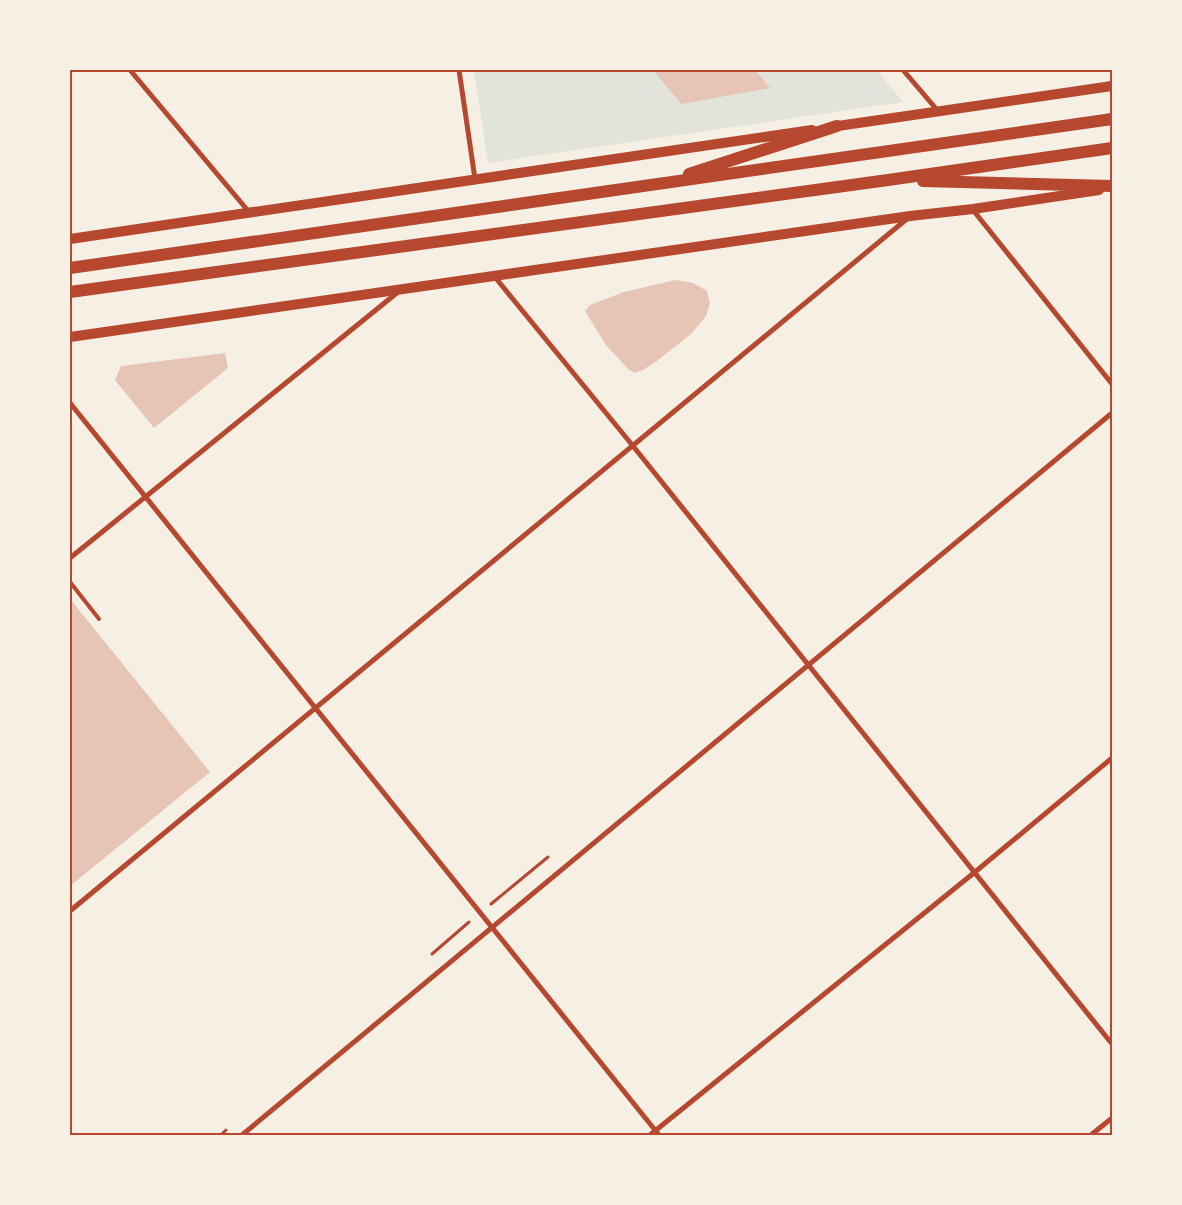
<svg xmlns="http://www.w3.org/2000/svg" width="1182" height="1205" font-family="'Alegreya Sans',sans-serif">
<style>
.green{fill:#e2e4dc}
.building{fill:#e6c5b7}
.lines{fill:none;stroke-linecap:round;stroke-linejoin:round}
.path{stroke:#b5482f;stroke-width:3}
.service{stroke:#b5482f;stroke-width:4}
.minor{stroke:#b5482f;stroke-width:5}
.secondary{stroke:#b5482f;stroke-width:10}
.primary{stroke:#b5482f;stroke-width:12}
.neatline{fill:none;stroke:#b5482f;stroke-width:2}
</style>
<rect width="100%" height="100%" fill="#f6efe4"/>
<path class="green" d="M474,70H877L903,102L488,163Z"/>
<g class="building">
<path d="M653,70H755L770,88L681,104Z"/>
<path d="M675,280L693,283L707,291L710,303L706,316L692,333L657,361L643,370L635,373L629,370L606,345L585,311L590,305L624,292Z"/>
<path d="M225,353L228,368L154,428L115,380L121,366Z"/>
<path d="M70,599L210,772L70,886Z"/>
</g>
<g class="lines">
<g class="path">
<path d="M491,904L548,857"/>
<path d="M432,954L469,922"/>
<path d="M221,1135L226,1130"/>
</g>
<path class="service" d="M70,582L99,619"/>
<g class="minor">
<path d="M130,70L249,212"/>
<path d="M459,70L475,179"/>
<path d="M903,70L938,111"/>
<path d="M973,210L1112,384"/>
<path d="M494,276L633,446L1112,1044"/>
<path d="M70,403L659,1135"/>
<path d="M70,558L398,292"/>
<path d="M70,911L908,218"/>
<path d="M242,1135L1112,413"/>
<path d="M650,1135L975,872L1112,758"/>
<path d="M1091,1135L1112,1118"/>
</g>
<g class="secondary">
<path d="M831,127L1112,86"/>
<path d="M70,239L812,130"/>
<path d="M70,337L910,216L973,209L1099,190"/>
</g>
<g class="primary">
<path d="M689,174L837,126"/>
<path d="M923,181L1112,186"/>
<path d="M70,268L1112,119"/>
<path d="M70,292L888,180L1112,148"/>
</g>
</g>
<rect width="1182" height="1205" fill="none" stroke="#f6efe4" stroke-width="142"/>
<rect x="71" y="71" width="1040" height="1063" class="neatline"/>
</svg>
